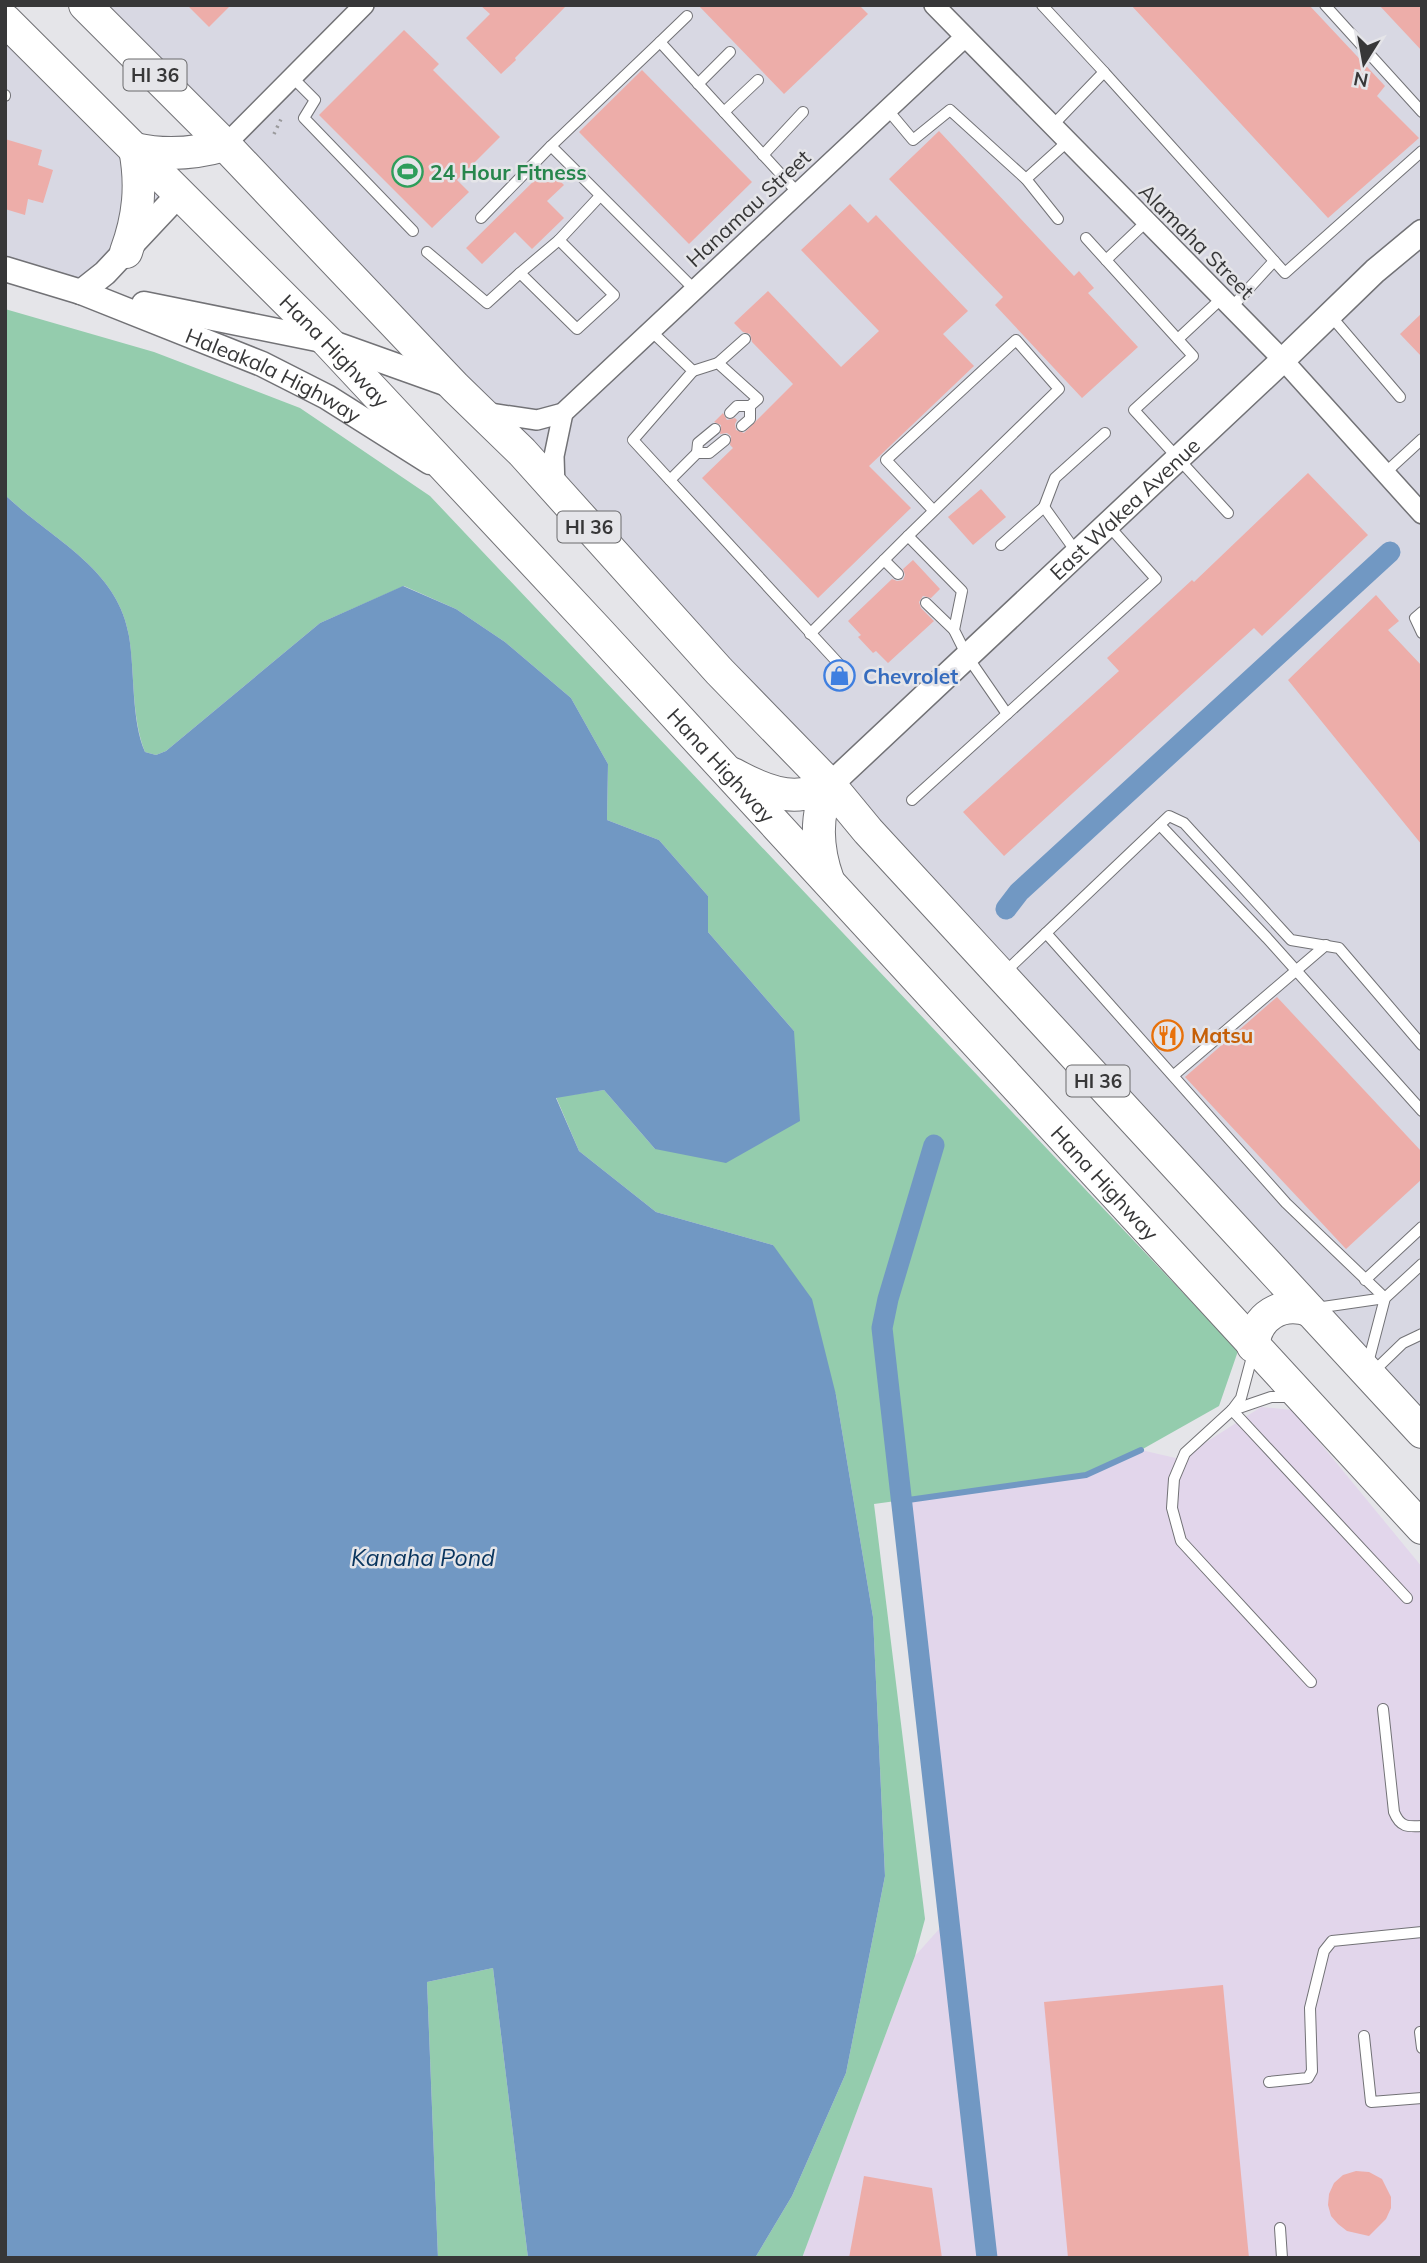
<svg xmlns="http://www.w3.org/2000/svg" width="1427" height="2263" font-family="Mulish,sans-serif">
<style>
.built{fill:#d8d8e3}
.industrial{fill:#e2d6eb}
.green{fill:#94ccad}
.water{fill:#7198c3}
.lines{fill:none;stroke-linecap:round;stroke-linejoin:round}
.stream{stroke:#7198c3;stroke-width:6}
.canal{stroke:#7198c3;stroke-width:21}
.building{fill:#edada9}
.service-casing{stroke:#727276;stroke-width:12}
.minor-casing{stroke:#727276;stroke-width:22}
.tertiary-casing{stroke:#727276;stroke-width:27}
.primary-casing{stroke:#727276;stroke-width:34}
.path{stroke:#9a9a9c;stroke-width:3.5;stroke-dasharray:2 5;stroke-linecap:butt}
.service{stroke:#fff;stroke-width:10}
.minor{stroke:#fff;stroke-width:19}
.tertiary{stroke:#fff;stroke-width:24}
.primary{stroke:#fff;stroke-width:32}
.labels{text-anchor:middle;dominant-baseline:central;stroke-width:5;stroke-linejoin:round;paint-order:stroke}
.shield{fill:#e5e5e9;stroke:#6b6b6d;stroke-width:2}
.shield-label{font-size:19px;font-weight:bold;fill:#373738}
.leisure-label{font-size:21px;font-weight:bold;fill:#27864d;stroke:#e5e5e9;text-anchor:start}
.street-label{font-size:21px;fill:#373738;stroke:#e5e5e9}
.shop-label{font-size:21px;font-weight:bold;fill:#366cbe;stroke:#e5e5e9;text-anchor:start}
.food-label{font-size:21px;font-weight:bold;fill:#c56008;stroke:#e5e5e9;text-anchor:start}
.water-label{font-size:23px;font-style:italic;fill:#09355e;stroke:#e5e5e9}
</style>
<rect width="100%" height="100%" fill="#e5e5e9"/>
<g class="built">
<path d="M85,5H1422V1433Z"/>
<path d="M5,20L180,193L95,281L5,269Z"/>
</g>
<path class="industrial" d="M1261,1407L1293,1410L1422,1567V2258H802L915,1956L949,1918L901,1501L1086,1475L1141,1450L1180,1459Z"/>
<g class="green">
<path d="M5,309L154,352L300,408L430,496L1238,1351L1219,1406L1141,1450L1086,1475L874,1504L925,1919L915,1956L802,2258H755L792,2196L846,2073L885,1876L873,1617L836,1395L773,1245L656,1212L579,1151L556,1097L604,1090L655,1149L794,1031L708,932V896L659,840L607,820L608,764L571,698L505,642L456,609L404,586L320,623L166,751L156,755L145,752C131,716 135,674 129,636C118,568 51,539 5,495Z"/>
<path d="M493,1968L528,2258H438L427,1982Z"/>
</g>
<path class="water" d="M5,495C51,539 118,568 129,636C135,672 131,720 145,752L156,755L166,751L320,623L403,586L456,609L505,642L571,698L608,764L607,820L659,840L708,896V932L794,1031L800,1121L726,1163L655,1149L604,1090L556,1098L579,1151L656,1212L773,1245L812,1299L836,1395L873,1617L885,1876L846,2073L792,2196L755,2258H528L493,1968L427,1982L438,2258H5Z"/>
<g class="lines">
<path class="stream" d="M901,1501L1086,1475L1141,1450"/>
<g class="canal">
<path d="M1006,909L1019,892L1390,552"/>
<path d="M934,1145L888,1299L882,1328L987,2258"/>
</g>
</g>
<g class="building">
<path d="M187,5H231L209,27Z"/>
<path d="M480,5H567L515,58L516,60L501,74L466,38L490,14Z"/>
<path d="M698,5H859L868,14L784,94Z"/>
<path d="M1131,5H1309L1385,86L1377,96L1419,138L1328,218Z"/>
<path d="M1379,5H1422V51Z"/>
<path d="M404,30L439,64L433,70L500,137L457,180L469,192L432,228L319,115Z"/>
<path d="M642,70L752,182L689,244L579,132Z"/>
<path d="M939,131L1074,276L1079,271L1094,288L1088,293L1138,347L1082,398L995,305L1003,297L889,179Z"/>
<path d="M5,139L42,150L38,165L53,170L43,203L28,199L25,215L5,209Z"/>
<path d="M547,168L564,185L547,201L564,218L532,249L515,232L482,264L466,248Z"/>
<path d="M850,204L868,223L876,215L968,311L943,334L974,366L869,466L911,508L818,598L702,478L733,448L730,445L731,436L727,433L720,434L721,425L714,422L723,413L727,420L735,418L737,420L735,424L736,430L744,433L793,384L752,342L750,334L743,332L734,323L768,291L841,367L879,331L801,250Z"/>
<path d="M1422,313V357L1400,334Z"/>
<path d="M1308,473L1368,535L1262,636L1254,628L1004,856L963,812L1119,671L1107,658L1192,580L1194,582Z"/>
<path d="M981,489L1006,517L973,545L948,517Z"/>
<path d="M913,560L940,589L931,598L923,596L919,602L921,608L934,621L888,663L876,651L873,653L858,637L861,635L848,621L892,579L897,581L903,580L905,575L903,569Z"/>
<path d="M1376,595L1399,621L1388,630L1422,666V845L1288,680Z"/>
<path d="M1277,997L1422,1152V1179L1346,1249L1185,1077Z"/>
<path d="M1223,1985L1249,2258H1068L1044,2002Z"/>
<path d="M1356,2171L1369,2172L1382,2179L1391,2197V2208L1386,2219L1369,2236L1347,2231L1338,2224L1331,2216L1328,2205L1329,2194L1334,2183L1343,2175Z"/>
<path d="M864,2176L932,2188L942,2258H849Z"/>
</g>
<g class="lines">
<defs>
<g id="service">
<path d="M1042,5L1104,72"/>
<path d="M1325,5L1422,112"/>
<path d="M687,16L660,42L798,193"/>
<path d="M660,42L551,146L695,290"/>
<path d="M292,77L315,100L304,118L413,231"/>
<path d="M698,84L730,52"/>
<path d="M5,95V96"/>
<path d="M887,109L913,140L950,110L1026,179L1058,219"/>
<path d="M724,112L758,80"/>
<path d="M1052,126L1104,72L1285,273L1422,151"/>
<path d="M763,155L803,112"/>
<path d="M1026,179L1067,142"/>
<path d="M481,218L551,146"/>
<path d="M1086,238L1193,356L1134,410L1228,513"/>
<path d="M427,252L487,303L520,273L577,329L614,295L559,240L600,196"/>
<path d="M1106,260L1146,222"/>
<path d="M520,273L559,240"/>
<path d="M1231,308L1274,261"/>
<path d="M1330,315L1400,397"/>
<path d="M651,331L693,371L633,440L839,664"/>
<path d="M1178,339L1222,298"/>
<path d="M718,363L745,339"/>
<path d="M693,371L718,363L758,399L750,406"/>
<path d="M730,413L737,406H750V419L742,426"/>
<path d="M697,453L698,443L715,429"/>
<path d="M1385,473L1422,439"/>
<path d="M670,480L697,453H709L725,440"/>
<path d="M1044,507L1055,478L1105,433"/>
<path d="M908,536L1059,389L1016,340L886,460L933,510"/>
<path d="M1001,545L1044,507L1077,553"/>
<path d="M884,560L898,574"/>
<path d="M926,603L954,630"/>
<path d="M1422,612L1415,618L1422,633"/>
<path d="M810,634L908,536L962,591L954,630L967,656L1007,714"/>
<path d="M912,800L1156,579L1108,525"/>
<path d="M1160,825L1267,938L1422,1111"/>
<path d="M1046,933L1286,1203L1385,1298"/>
<path d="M1004,973L1169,816L1184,823L1291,940L1339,948L1422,1045"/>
<path d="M1174,1075L1326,945"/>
<path d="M1365,1280L1422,1227"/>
<path d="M1316,1308L1385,1298"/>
<path d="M1253,1353L1241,1398L1232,1410L1185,1453L1174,1479L1172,1508L1181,1541L1311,1682"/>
<path d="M1368,1363L1385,1298L1422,1264"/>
<path d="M1373,1372L1403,1343L1422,1334"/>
<path d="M1232,1410L1407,1598"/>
<path d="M1233,1410L1271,1397H1292"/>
<path d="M1383,1709L1394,1812C1400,1827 1407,1827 1422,1826"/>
<path d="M1420,2032L1422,2048"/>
<path d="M1364,2036L1371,2102L1422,2098"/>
<path d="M1269,2082L1308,2078L1312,2071L1310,2008L1324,1951L1332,1941L1422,1932"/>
<path d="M1280,2228L1282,2258"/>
</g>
<g id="minor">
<path d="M934,5L1283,360L1422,514"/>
<path d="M225,145L364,5"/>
<path d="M483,412L537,420L563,413L965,37"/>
<path d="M555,488L554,456L563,413"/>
</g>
<g id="tertiary">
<path id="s1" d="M5,269L81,292L262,364L327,397L430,462"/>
<path d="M81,292L105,273L180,193"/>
<path d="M144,304L327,341L453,386"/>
<path id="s2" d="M830,785L1283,360L1375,271L1422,232"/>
</g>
<g id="primary">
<path d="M85,5L225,145L455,387L522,452L719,671L830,785L868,831L1422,1432"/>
<path id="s3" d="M5,20L327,341L598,631L1422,1528"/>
<path d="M135,149C166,156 194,154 225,145"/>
<path d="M126,252C139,217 142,185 135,149"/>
<path d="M733,774C753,785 780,798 803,794C812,793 821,788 830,785"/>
<path d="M828,880C817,850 814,814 830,785"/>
<path d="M1253,1346C1256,1316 1281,1301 1309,1310"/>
</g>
</defs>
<use href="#service" class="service-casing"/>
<use href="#minor" class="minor-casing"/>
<use href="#tertiary" class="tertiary-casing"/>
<use href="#primary" class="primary-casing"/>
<path class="path" d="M274,134L282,117"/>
<use href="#service" class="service"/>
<use href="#minor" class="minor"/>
<use href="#tertiary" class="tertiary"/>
<use href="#primary" class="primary"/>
</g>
<defs>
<symbol id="stadium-ring" viewBox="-11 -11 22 22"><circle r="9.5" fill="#e5e5e9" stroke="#2e9e5b" stroke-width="1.5"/><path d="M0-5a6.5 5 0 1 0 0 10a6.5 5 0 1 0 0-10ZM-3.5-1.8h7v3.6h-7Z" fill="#2e9e5b"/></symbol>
<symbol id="shop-ring" viewBox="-11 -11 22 22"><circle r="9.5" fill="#e5e5e9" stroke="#3f7fe0" stroke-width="1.5"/><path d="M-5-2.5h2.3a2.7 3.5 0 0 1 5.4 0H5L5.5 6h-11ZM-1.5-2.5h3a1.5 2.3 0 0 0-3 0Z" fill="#3f7fe0"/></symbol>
<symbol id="restaurant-ring" viewBox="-11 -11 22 22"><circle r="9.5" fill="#e5e5e9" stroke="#e8710a" stroke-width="1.5"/><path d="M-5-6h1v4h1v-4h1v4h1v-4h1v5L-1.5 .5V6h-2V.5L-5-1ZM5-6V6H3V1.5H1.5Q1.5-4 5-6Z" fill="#e8710a"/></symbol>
</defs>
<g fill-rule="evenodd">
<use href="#stadium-ring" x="390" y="154" width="35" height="35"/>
<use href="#shop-ring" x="822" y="658" width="35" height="35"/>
<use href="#restaurant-ring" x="1150" y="1018" width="35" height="35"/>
</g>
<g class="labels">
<g class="shield">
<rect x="123.5" y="59.5" width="63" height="31" rx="5"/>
<rect x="557.5" y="511.5" width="63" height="31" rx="5"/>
<rect x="1066.5" y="1065.5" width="63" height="31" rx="5"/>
</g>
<g class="shield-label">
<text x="155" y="75">HI 36</text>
<text x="589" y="527">HI 36</text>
<text x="1098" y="1081">HI 36</text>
</g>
<g class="leisure-label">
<text x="430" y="172">24 Hour Fitness</text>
</g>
<g class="street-label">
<text transform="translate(748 208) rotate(-43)">Hanamau Street</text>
<text transform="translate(1197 241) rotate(45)">Alamaha Street</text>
<text stroke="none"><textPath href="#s3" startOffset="467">Hana Highway</textPath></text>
<text stroke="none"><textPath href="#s1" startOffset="289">Haleakala Highway</textPath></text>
<text stroke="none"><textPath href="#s2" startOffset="404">East Wakea Avenue</textPath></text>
<text stroke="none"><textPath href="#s3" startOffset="1034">Hana Highway</textPath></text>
<text stroke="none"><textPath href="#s3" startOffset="1601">Hana Highway</textPath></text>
</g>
<g class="shop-label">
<text x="863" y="676">Chevrolet</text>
</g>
<g class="food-label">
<text x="1191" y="1035">Matsu</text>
</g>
<g class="water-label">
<text x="423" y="1557">Kanaha Pond</text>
</g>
</g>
<rect width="1427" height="2263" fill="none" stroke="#373738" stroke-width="14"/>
<g transform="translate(1364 63) rotate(191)" stroke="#e5e5e9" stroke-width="5" paint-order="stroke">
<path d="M0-5L12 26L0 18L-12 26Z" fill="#373738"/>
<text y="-10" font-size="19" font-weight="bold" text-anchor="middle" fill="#373738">N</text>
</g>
</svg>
